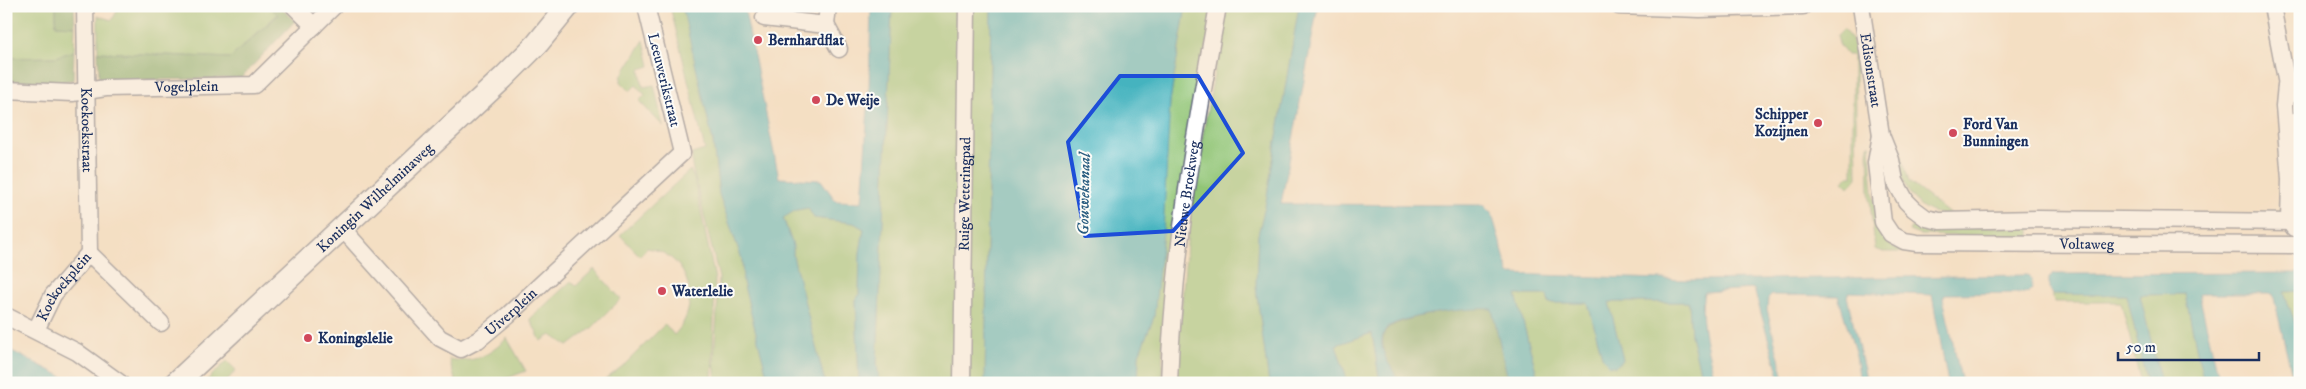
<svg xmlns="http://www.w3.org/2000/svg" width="2306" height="389" font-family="'IM FELL DW Pica',serif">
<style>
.green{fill:#91c576;stroke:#567a6a}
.forest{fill:#74aa67;stroke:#486c62}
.water{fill:#44b3bf;stroke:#30718e}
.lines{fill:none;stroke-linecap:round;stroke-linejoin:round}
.minor-casing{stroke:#676d81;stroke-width:19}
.secondary-casing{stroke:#676d81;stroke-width:25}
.minor{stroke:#fff;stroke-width:16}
.secondary{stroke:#fff;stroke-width:22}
.marked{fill:none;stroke:#1d4ed8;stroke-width:4;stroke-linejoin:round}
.poi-dot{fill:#d1495b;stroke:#fdfcf7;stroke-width:2}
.labels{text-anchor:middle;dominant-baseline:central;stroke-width:4;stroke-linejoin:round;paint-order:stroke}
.poi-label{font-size:15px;font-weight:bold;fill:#1b2f5e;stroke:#fdfcf7;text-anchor:start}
.street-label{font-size:15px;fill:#1b2f5e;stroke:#fdfcf7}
.water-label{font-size:16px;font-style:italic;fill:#295d80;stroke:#fdfcf7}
</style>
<rect width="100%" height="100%" fill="#fdfcf7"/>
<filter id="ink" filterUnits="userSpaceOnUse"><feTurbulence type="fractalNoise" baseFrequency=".02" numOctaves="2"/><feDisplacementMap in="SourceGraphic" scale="10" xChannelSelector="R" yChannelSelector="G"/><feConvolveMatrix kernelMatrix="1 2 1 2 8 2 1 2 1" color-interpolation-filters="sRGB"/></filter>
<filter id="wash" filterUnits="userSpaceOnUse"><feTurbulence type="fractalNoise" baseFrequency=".0096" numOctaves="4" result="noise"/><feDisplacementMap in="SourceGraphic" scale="20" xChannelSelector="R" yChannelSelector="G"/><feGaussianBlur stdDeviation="1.12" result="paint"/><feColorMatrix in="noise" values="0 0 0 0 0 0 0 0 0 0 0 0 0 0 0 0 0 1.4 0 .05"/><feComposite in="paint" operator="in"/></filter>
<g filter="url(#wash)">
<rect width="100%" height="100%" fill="#f4dfc3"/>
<g class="green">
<path d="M6,6H56V25L75,26L74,51L56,57L6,58Z"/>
<path d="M120,6H269L278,14L230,58L98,52V16L112,20Z"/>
<path d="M670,6H682L683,8L713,141L719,194L742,259L743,282L769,383H716L714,361L719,278L692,166V154L705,150Z"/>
<path d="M892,6H991L985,383H879L877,363Z"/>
<path d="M1186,6H1213L1163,332L1162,383H1138L1139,354L1154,317L1170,101Z"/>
<path d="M1227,6H1299L1266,202L1258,235L1256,287L1269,383H1175L1191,197Z"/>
<path d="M1843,29L1852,40L1855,56L1857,178L1849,187L1843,181L1848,176H1853V55H1847L1840,46L1837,35Z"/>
<path d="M644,40L650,66L640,69L643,87L654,85L663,126L639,101L645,95L636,85L630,91L621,82V77Z"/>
<path d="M1894,138L1900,150L1909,182L1951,215C1906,215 1899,173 1894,138Z"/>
<path d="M1870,144C1872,167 1871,233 1892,246C1898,250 1907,250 1915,252H1884L1875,249L1869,191L1868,145Z"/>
<path d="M690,170L694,178L715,279L712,383H601L625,364L665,324L674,335C703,306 690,254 647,248L640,256L620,235Z"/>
<path d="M808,208L814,218L854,223L864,229L860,253L859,295L856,300L859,383H825L793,256V246L783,217L796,210Z"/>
<path d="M1911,227H2027L2030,229V238L1919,235L1909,231Z"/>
<path d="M594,269L621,299L592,328L568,346L551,335L541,341L530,319L571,281L576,286Z"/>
<path d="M2300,291V337L2284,292Z"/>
<path d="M2052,292L2054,294L2127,295L2147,383H2141L2121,302H2054Z"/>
<path d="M2185,294L2204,383H2161L2140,295Z"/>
<path d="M1516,295H1547L1549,303H1588L1602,356L1623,360L1609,302H1689L1691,335L1703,383H1539Z"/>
<path d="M1372,333L1380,383H1348L1336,345Z"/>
<path d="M507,338L526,371L494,383H456L449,359C474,364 490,355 507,338Z"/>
<path d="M227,361L236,370L225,383H204Z"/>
</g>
<g class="forest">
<path d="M56,6H74L75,26L56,25Z"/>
<path d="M269,6H279L295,21L241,78L99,81L98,52L230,58L278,15Z"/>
<path d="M74,51L73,80L59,82L6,81V58L56,57Z"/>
<path d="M1467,308H1492L1509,383H1400C1397,376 1390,371 1387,364C1384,356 1381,340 1384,333C1388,319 1452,310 1467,308Z"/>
</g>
<g class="water">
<path d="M682,6H744L779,178L821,180L836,201L862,202L869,89L871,6H892L877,363L879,383H859L856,300L859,295L860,253L864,229L854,223L814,218L808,208L796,210L783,218L793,246V256L825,383H769L743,282L742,259L719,194L713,141Z"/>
<path d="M991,6H1186L1170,101L1163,233L1154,317L1139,354L1138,383H985Z"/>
<path d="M1299,6H1318L1281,204L1483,205L1492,214L1509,274L1689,280L2028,275L2032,279V289L2028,293L1945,294L1943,298L1962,383H1948L1932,295L1849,292L1847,296L1867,383H1860L1856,355L1838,296L1772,295L1768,299L1767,309L1785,383H1781L1754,289L1704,292C1698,321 1709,354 1716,383H1703L1691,335L1689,302H1609L1623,360L1616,366H1609L1602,356L1588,303H1549L1547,295H1516L1539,383H1509L1492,309C1474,307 1390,315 1384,332C1376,351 1393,368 1400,383H1380L1372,333L1336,345L1348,383H1269L1256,287L1258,235L1266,202Z"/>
<path d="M2300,273V291L2284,292L2300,337V383H2297L2291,371L2273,294H2199L2220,383H2204L2185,294L2140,295L2161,383H2147L2127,295L2053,294L2049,289V278L2054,274Z"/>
<path d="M6,348L75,383H6Z"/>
</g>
</g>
<g filter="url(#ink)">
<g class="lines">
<defs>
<g id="minor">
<path id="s1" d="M85,6L89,253"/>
<path d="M294,6L314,26"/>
<path d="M1619,6L1700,9L1803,6"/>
<path id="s2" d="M1861,6L1881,135L1891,160L1895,181L1906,201L1914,209L1926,218L1940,221L2038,219L2300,222"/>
<path d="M2272,6L2289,95"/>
<path d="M764,18L826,25L828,6"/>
<path d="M826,25L839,49"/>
<path d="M2286,85L2284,106L2290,179L2289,221L2294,228"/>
<path id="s3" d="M6,90L72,93L106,88L254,85L334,6"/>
<path d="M2294,121L2300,149"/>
<path id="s4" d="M1881,135L1876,163L1883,222L1891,234L1904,241L1917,243L2300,245"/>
<path id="s5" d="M341,227L440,338L461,349L478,340L508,315L682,153L646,6"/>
<path d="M6,316L77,352L120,383"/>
<path id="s6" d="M36,330L53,295L89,253L161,323"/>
<path id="s7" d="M962,383L967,6"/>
<path id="s8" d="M1169,383C1173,256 1195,131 1218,6"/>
</g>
<g id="secondary">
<path id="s9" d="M176,383L503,78L537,44L568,6"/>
</g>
</defs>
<use href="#minor" class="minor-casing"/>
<use href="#secondary" class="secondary-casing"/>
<use href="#minor" class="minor"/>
<use href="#secondary" class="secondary"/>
</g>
</g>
<path d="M0 0H2306V389H0ZM1120,76H1198L1243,153L1173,231L1085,236L1068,142Z" fill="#f4dfc3" fill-opacity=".55" fill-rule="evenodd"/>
<path class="marked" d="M1120,76H1198L1243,153L1173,231L1085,236L1068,142Z"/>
<g class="poi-dot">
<circle cx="758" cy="40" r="5"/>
<circle cx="816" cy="100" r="5"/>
<circle cx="1818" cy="123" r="5"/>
<circle cx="1953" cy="133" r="5"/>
<circle cx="662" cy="291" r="5"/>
<circle cx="308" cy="338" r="5"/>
</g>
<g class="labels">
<g class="poi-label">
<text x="768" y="40">Bernhardflat</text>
<text x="826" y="100">De Weije</text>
<text x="1808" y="114" text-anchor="end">Schipper<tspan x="1808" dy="17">Kozijnen</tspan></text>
<text x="1963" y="124">Ford Van<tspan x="1963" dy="17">Bunningen</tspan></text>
<text x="672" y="291">Waterlelie</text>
<text x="318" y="338">Koningslelie</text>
</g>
<g class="street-label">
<text stroke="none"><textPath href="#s2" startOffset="65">Edisonstraat</textPath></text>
<text transform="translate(664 80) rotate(76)">Leeuwerikstraat</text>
<text stroke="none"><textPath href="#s3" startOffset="181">Vogelplein</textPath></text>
<text stroke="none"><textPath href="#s1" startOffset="124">Koekoekstraat</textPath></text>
<text stroke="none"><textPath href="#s7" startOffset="189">Ruige Weteringpad</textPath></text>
<text stroke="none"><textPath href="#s8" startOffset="190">Nieuwe Broekweg</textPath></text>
<text stroke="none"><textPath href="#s9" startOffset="272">Koningin Wilhelminaweg</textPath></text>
<text stroke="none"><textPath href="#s4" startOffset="300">Voltaweg</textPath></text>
<text stroke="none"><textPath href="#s6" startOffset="52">Koekoekplein</textPath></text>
<text stroke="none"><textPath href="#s5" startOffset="235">Uiverplein</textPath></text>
</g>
<g class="water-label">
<text transform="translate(1084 194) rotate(-89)">Gouwekanaal</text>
</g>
</g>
<rect width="2306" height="389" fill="none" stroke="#fdfcf7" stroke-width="25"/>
<path d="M2118 352v8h141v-8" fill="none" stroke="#1b2f5e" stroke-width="2.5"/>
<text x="2126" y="352" font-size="15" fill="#1b2f5e" stroke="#fdfcf7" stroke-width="4" paint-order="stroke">50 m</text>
</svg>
